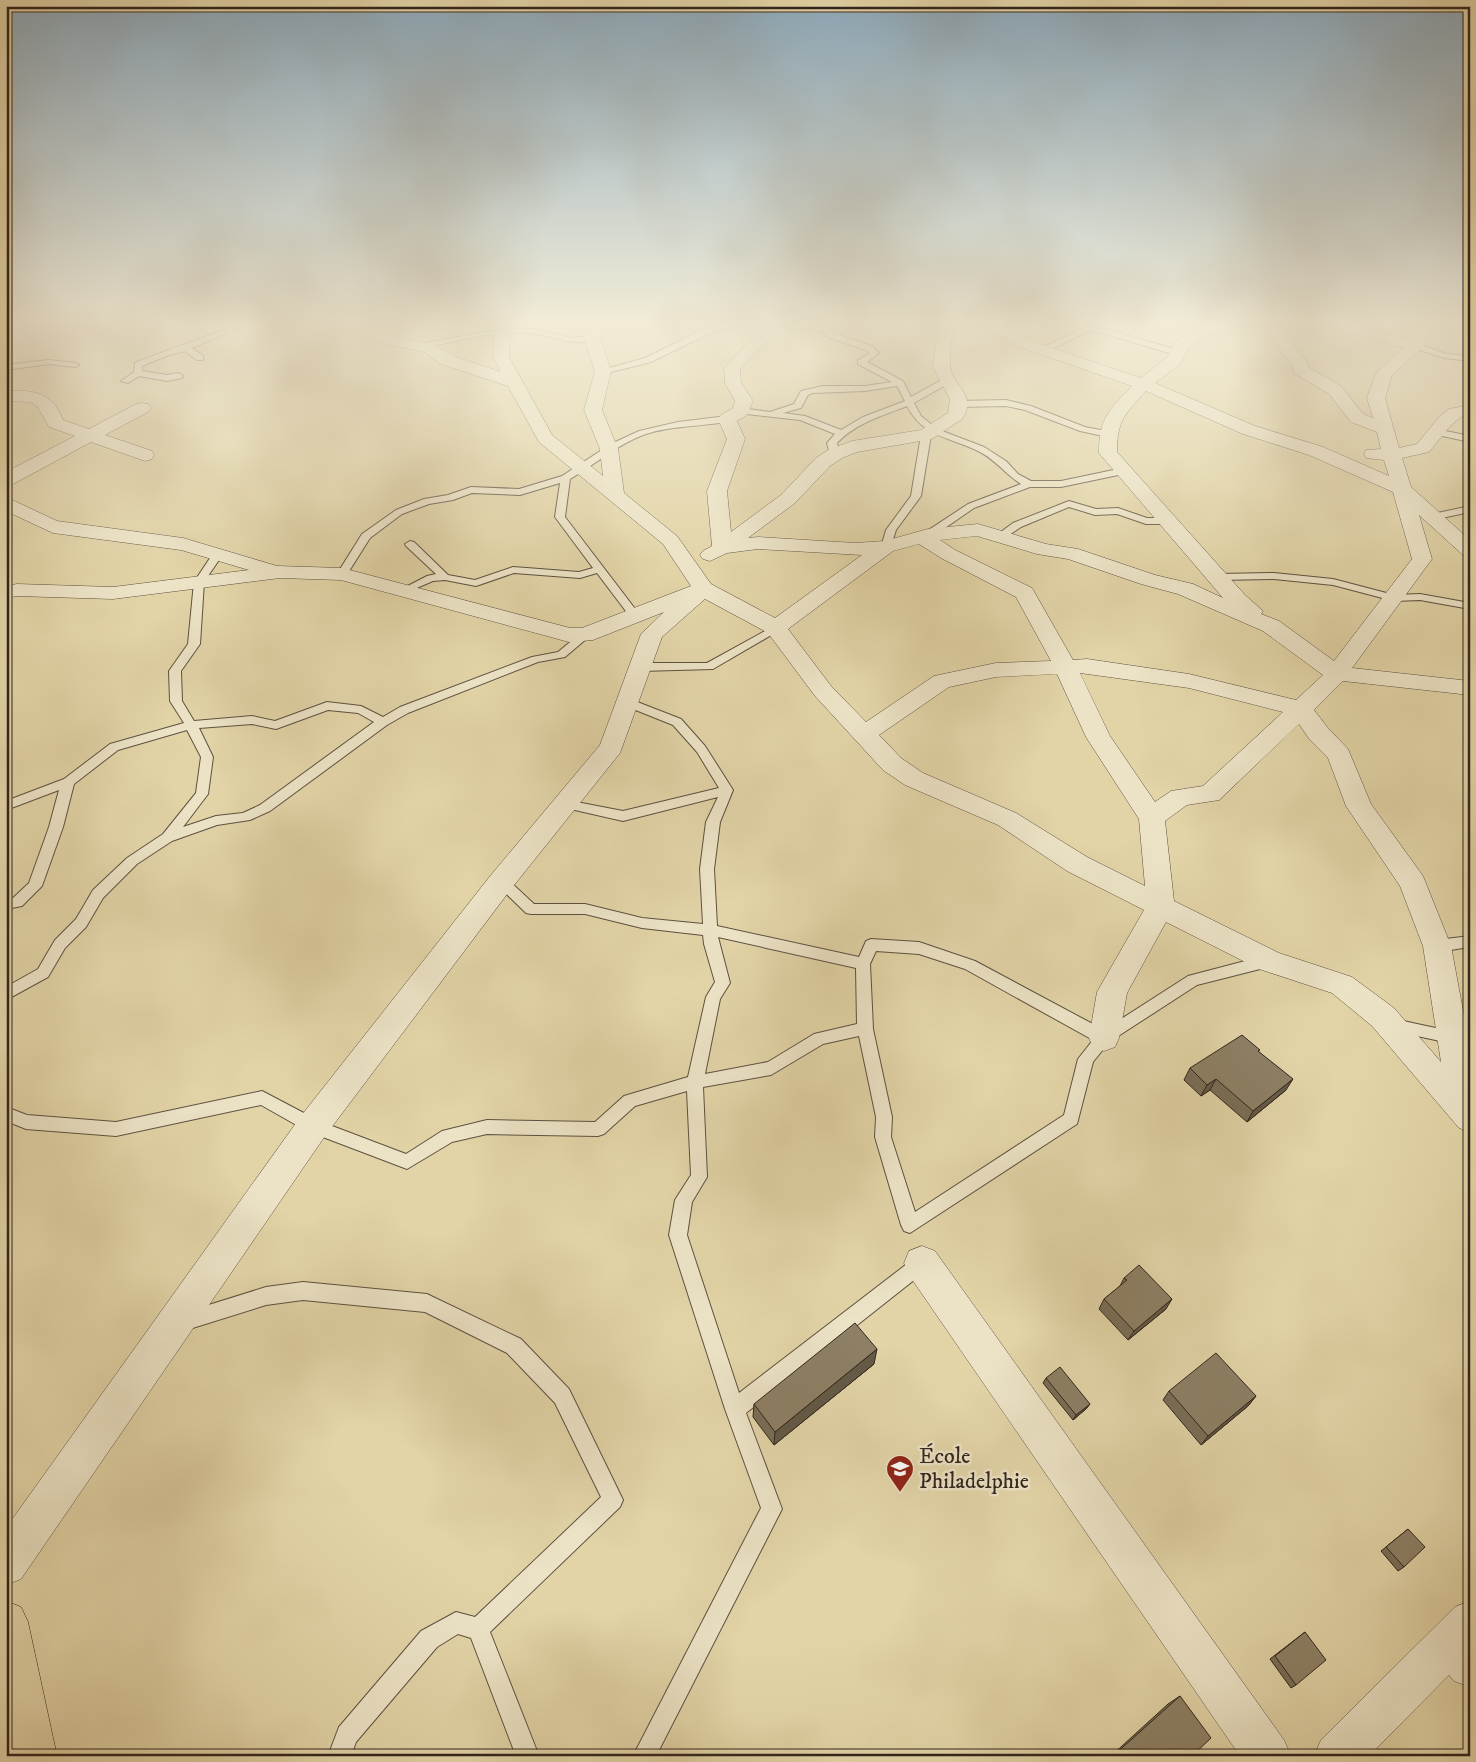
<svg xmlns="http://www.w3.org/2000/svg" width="1476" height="1762" font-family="'IM FELL DW Pica',serif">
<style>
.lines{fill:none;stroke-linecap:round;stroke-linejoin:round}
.lane-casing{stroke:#5d5140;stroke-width:2}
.street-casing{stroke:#5d5140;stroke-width:1}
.highway-casing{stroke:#31251d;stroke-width:1}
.lane{fill:#ece3c6;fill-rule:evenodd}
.street{fill:#ece3c6;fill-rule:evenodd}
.highway{fill:#e2d4a7;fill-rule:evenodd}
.wall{fill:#796e57;stroke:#31251d}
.shaded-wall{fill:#635a47;stroke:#31251d}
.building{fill:#8d8065;stroke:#31251d}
.labels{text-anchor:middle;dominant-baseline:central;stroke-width:5;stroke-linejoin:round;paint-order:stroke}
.near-poi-label{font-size:22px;fill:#31251d;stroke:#ece3c6;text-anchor:start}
</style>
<rect width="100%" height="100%" fill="#e2d4a7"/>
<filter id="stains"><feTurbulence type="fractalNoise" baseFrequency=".004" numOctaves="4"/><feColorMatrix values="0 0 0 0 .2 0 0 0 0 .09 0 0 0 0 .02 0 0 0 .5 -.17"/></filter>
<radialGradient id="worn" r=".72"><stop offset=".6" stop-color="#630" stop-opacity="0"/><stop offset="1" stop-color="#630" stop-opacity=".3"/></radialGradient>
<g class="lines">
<defs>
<g id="lane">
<path d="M242,321L251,322L192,348L203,356V360H197L185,351L169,355L142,366V371L167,375L179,373L183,376L182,378L167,381L139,376L128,383L121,381L134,372L135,363C170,348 208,338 242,321Z"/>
<path d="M384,321H397L361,330L357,328Z"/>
<path d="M739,321H751L708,334L651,362L603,374L599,371L645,358L702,330Z"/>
<path d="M1425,321H1437L1470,329V333Z"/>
<path d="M772,322L826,327L833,333L872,346L879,353L867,362L903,381L911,397L945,378H951V382L914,403L921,416L937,429L984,447L1006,461L1018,474L1031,481H1061L1123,468L1128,471L1123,474L1061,487H1030L974,508L932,537H924V533L968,504L1021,484C1005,474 995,459 978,451C949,437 923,437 907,406C882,416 856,423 837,443L840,454L835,457L830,454L827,443L835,434L800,420L738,413L737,411L741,408L770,412L794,404L801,391L823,386H865L892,382L858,364V360L870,353L866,350L827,337L821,331L775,326L771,324ZM897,386L905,401L863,417L841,430L805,416L783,413L801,408L808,395L813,393L865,391Z"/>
<path d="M1090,325L1182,351L1183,353L1176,355L1091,330L1045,352L1038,350Z"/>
<path d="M502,329H535L571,338L592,336L596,338C580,349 553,336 536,334C498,328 457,342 420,348L416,346L420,344Z"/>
<path d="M1413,344H1419L1446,354L1470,356V361L1445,358L1413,348Z"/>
<path d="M49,360L75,363L79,365L75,367L49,364L6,370V365Z"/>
<path d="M1006,400L1031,406L1085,427L1111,432L1113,434L1108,437L1080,431L1025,410L1006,406L958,407L954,404L958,401Z"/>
<path d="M727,416L731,419L730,421C702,427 673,425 646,434C617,444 595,465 570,479L565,517L639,614L640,616L639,618H631L597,573L580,578L514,573L476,586L445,580L433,581L405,593L400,590L427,576L436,574L406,546L405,544L410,541L414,542L448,575L475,580L513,567L579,572L593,568L555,517L560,483L520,495L472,493L453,500L429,504L402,514L370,538L346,576H338L337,574L362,534L396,510L424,499L448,495L471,487L519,489L562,476L611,444L639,431L678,422Z"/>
<path d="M1436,429L1470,436V442L1433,434L1431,432Z"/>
<path d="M926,432L931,435L921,496L896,530L890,549H882L881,547L886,530L911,496L921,435Z"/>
<path d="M1069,501L1096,509L1118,508L1147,518H1168L1173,521L1168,524H1146L1117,514L1095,515L1069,507L1021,527L1003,539H995L994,537L1013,523Z"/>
<path d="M1470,506V512L1432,520L1427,517L1428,515Z"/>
<path d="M218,551L223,554L204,582L200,644L181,671L182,701L194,721L252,716L275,721L327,702L361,706L383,717L400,707L532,657L558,652L581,633H589L591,635L565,657L538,662L408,713L387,725L270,811L250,820L217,825L172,841L137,864L103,898L86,927L65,948L48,977L6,1000V987L38,969L55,940L76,919L93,890L127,858L163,834L196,793L201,757L187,730L118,750L74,784L63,827L42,886L22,906L6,909V899L13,898L29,883L49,827L59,790L6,810V801L64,779L110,744L184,723L170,701L169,671L188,644L194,582L214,552ZM328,710L358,713L374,722L260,805L243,813L216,816L183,827L208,794L213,757L199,728L252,724L276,729Z"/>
<path d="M1274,573L1333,579L1394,595L1420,594L1470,603V609L1420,600L1394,601L1333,585L1274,579L1217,580L1212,577L1217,574Z"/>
<path d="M776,625L782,628L780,630L713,669L640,671L634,667L640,663H707Z"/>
<path d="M627,698L681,719L705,746L733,790L720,822L714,869L717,926L859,957L866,941L871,939L919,942L975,961L1104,1030L1188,976L1268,955L1273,957L1275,961L1273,965L1268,967L1197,985L1109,1042L1093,1062L1077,1124L910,1233L904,1231L901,1225L875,1137L876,1117L859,1036L823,1044L771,1075L703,1087L707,1177L692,1202L687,1235L739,1393L916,1257L922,1255L928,1257L931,1263L928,1269L746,1413L782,1509L656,1756H633L761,1508L725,1409L669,1235L675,1200L691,1175L687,1091L635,1106L604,1134L598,1136L487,1134L452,1142L407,1169L307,1131L261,1105L116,1136L26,1129L6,1121V1107L27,1115L116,1122L262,1091L319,1121L406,1154L442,1131L487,1120L595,1122L624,1096L688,1077L706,997L715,982L704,944L703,935L642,928L585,914H531L526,913L494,882L496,878H506L534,904H585L642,918L703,924L700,869L706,822L718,797L623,821L566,808L561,807L560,804L561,801L566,800L623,811L719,788L697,752L673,725L623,705L621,702ZM718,937L856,968L857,1024L814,1034L768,1062L705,1074L720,999L730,983ZM876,951L919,954L965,969L1093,1040L1078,1059L1064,1115L915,1212L891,1137L892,1117L873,1029L870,964Z"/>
<path d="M1470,936V947L1437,952L1432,950L1430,946L1432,942L1437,940Z"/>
<path d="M1394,1019L1454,1032L1459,1034L1462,1038L1459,1042L1454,1044L1394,1031L1389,1029L1386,1025L1389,1021Z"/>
<path d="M303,1282L427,1294L433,1297L521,1339L569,1389L623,1500L620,1507L490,1632L539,1756H516L471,1638L458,1634L437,1647L356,1742L351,1756H328L339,1727L421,1631L456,1612L475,1617L601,1497L555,1403L507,1353L425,1312L303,1300L266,1305L183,1331L176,1328L174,1322L176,1316L183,1313L266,1287Z"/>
</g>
<g id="street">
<path d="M39,321H59L57,324L6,348V337Z"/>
<path d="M337,321H357L391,336L435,345L453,356L501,372L493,357L494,331L486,321H502L510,331L509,357L552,435L603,476L600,449L584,410L595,371L584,338L594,321H610L600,338L611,371L602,410L618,449L624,493L677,536L711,584L775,618L862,555L758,549L727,553L710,561L703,559L700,555L703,551L712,546L707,491L727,439L718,419L721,415L733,408L735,401L725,383L724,368L769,321H785L740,369L741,383L753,401L747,415L737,421L745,439L727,491L731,532L781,495L816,458L828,450L852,441L921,430L948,413L950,399L933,367L938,325L935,321H951L954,325C952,338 949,352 950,365C950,384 979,395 962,419L932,439L857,452L842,458L830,466L795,503L748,538L758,537L855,543L885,541L928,529L978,524L1046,544L1078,549L1155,575L1193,584L1223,598L1099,453C1099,418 1109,410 1132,386L1017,346L978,324L976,321H995L1029,340L1141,378L1167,357L1177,341L1201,327L1224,321H1249L1247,324L1213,333L1189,347L1180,364L1155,383L1255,426L1323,447L1389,476L1384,460L1366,458L1364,454L1366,450L1381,449L1377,432L1351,422L1329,394L1294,373L1292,364L1284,356L1270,334L1253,321C1280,319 1281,329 1295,348C1299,354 1305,358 1308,363V367L1341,386L1363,414L1373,418L1367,398L1376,373L1404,348L1320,324L1318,321H1341L1410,340L1416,321H1432L1424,346L1392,375L1385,398L1399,448L1417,444L1439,417L1449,409L1470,405V415L1461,417L1451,425L1429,452L1402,458L1411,487L1470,540V557L1463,555L1419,515L1432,559L1352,668L1470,681V695L1343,681L1314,710L1328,728L1348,749L1371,804L1423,876L1451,946L1470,1048V1132L1459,1128L1372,1026L1332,993L1259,969L1166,922L1127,993L1119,1038L1115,1047L1104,1051L1093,1047L1089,1038L1097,992L1144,910L1067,871L998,825L905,785L883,770L815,696L768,633L705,599L662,637L620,753L511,889L325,1136L21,1579L6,1585V1528L301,1116L491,875L600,745L641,634L664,612L593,640L569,642L341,580L280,578L113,599L17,596L6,598V586L17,584L113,587L249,570L181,550L53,533L6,511V497L57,521L183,538L277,566L342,568L570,628H582L691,586L663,544L539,442L508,386L441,364L424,352L381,343L339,324ZM1146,391L1243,434L1309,455L1393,492L1412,559L1334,661L1279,621L1261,614L1263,611L1245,595L1117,452C1117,420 1125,414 1146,391ZM977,536L1037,554L1068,559L1141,584L1178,594L1263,631L1323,675L1296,700L1189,674L1087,659L1073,660L1032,588L955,550L940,540ZM919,544L941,558L1016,597L1051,661L996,663L934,676L866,722L831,686L788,629L893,551ZM1080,673L1189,688L1283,712L1203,786L1171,791L1155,802L1110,736ZM1057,674L1086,737L1139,819L1145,886L1087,857L1016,813L923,773L901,758L879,735L949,687L996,677ZM1299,724L1310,740L1328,758L1346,806L1400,886L1423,946L1441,1062L1394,1008L1352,977L1279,953L1174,901L1165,821L1187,805L1219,800Z"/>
<path d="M6,391C33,390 52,391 63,420L89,429L136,404L142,403L148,404L151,408L148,412L105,435L152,451L154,455L152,459L145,461L91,442L13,484L6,486V472L75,436L49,427L37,406L30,402L6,401Z"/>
<path d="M922,1246L935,1251L1284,1740L1291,1756H1240L909,1275L904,1263L909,1251Z"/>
<path d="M1470,1601V1687L1454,1681L1449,1675L1369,1756H1314L1321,1740L1455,1607Z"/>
</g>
<path id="highway" d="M6,1601L21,1607L28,1622L57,1756H11L6,1732Z"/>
</defs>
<use href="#lane" class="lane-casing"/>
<use href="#street" class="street-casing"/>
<use href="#highway" class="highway-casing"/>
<use href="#lane" class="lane"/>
<use href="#street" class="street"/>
<use href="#highway" class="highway"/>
</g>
<g class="wall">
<path d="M1259,1052L1286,1090L1247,1122L1210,1090L1201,1096L1184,1080L1190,1068Z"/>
<path d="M1124,1278L1166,1309L1128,1340L1099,1309L1104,1299L1120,1286Z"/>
<path d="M874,1364L774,1445L753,1417L754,1404Z"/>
<path d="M1046,1378L1087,1408L1073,1420L1043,1383Z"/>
<path d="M1169,1391L1256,1396L1248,1406L1201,1445L1163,1400Z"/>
<path d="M1408,1529L1404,1567L1398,1571L1381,1551Z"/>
<path d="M1305,1632L1296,1685L1291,1688L1270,1659Z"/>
<path d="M1180,1696L1192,1756H1111L1168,1704Z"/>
</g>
<g class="shaded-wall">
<path d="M1216,1079L1210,1090L1201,1096L1207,1085Z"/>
<path d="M1293,1079L1286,1090L1247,1122L1253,1111Z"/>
<path d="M1172,1299L1166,1309L1128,1340L1134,1331Z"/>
<path d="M877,1349L874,1364L774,1445L775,1432Z"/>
<path d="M1256,1396L1248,1406L1201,1445L1208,1436Z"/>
<path d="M1090,1404L1087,1408L1073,1420L1076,1415Z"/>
</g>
<g class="building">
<path d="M1242,1035L1260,1050L1258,1051L1293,1079L1253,1111L1216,1079L1207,1085L1190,1068Z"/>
<path d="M1139,1265L1172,1299L1134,1331L1104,1299L1127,1280L1124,1278Z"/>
<path d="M855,1323L877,1349L775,1432L754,1404Z"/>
<path d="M1216,1353L1256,1396L1208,1436L1169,1391Z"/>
<path d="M1060,1367L1090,1404L1076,1415L1046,1378Z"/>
<path d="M1408,1529L1425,1547L1404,1567L1386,1547Z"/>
<path d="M1305,1632L1326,1660L1296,1685L1275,1656Z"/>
<path d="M1180,1696L1211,1738L1192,1756H1113Z"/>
</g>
<linearGradient id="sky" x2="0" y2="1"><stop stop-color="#8da9bb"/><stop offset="0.57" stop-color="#f2ecd7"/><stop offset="1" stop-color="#f2ecd7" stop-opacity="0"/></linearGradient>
<rect width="1476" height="567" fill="url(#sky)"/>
<defs>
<symbol id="school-pin" viewBox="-11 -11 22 30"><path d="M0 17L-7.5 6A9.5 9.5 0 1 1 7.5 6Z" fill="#8f2418" stroke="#ece3c6"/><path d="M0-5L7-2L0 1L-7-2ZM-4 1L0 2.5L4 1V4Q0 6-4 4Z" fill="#fff"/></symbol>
</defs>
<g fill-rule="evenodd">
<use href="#school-pin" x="884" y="1453" width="32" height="43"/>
</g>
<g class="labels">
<g class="near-poi-label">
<text x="919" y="1456">École<tspan x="919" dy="25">Philadelphie</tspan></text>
</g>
</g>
<rect width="1476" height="1762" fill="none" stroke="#e2d4a7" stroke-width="25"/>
<rect x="8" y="8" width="1461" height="1747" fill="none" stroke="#31251d" stroke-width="2.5"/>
<rect x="12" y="12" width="1451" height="1737" fill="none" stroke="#31251d"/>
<rect width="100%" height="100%" filter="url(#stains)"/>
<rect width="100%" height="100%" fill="url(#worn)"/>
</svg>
